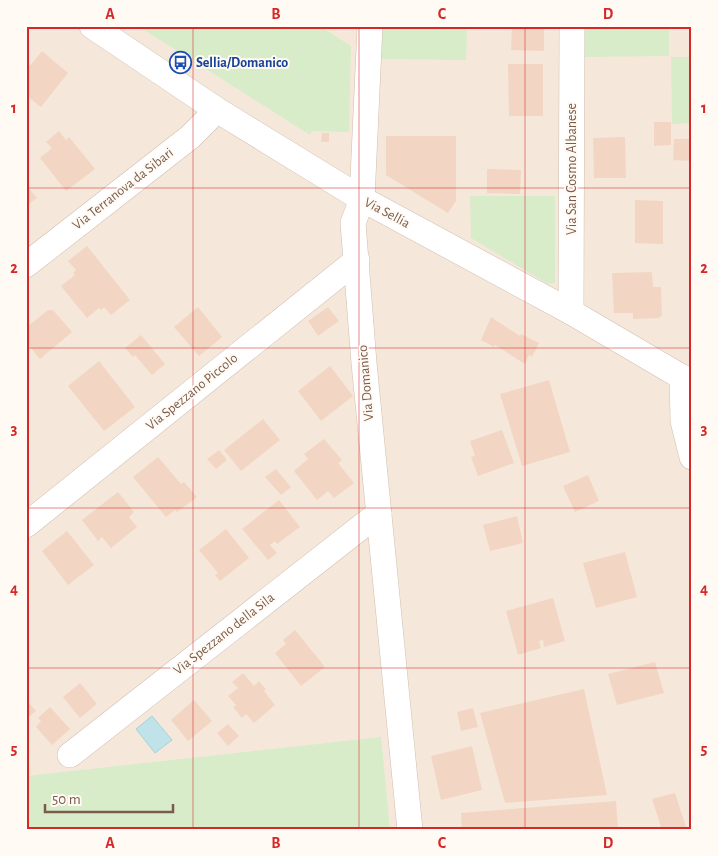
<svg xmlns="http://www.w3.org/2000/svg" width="718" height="856" font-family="'Alegreya Sans',sans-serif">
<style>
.residential{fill:#f5e8da}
.green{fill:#d8ecc9}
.water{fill:#bfe3e8;stroke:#a5d3da}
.building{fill:#f3d5c3}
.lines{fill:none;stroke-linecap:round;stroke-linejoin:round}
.minor-casing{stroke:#d1beb0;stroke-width:26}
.minor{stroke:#fff;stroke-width:25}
.grid{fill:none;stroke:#d62828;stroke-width:1;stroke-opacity:0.55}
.labels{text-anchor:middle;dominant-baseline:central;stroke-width:4;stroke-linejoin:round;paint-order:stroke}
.transit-label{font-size:14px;font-weight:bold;fill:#164399;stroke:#fffaf3;text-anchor:start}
.street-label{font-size:14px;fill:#7a5c4d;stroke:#fffaf3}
.neatline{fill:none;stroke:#d62828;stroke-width:2}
.grid-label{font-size:16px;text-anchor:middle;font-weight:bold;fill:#d62828}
</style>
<rect width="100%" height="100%" fill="#fdf6ec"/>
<rect class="residential" x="26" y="26" width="666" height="804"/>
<g class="green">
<path d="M138,26H320L351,46L349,132L312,131L310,135Z"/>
<path d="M378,26H467L466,60L377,59Z"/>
<path d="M583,26H669V56L583,57Z"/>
<path d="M671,57H692V123L672,124Z"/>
<path d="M470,196H555V283L548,284L471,238Z"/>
<path d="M381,737L390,830H26V776Z"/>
</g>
<path class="water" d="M152,716L172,740L155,753L136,729Z"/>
<g class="building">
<path d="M512,26H544V51L511,50Z"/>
<path d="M42,51L68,73L41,107L28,97L26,99V63L30,66Z"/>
<path d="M508,64H543V116H509Z"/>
<path d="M654,122H671V145L654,146Z"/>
<path d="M59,131L66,140L69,137L95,169L66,191L40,158L52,148L46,142Z"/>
<path d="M322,133H329V142H321Z"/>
<path d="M386,136H456V201L448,213L386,175Z"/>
<path d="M625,137L626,178H594L593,138Z"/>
<path d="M674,139H692L691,161L673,160Z"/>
<path d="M487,169L521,170L520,194L487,193Z"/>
<path d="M26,185L37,198L26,206Z"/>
<path d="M635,200L663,201V244L635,243Z"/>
<path d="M87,246L130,300L111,315L104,307L101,310L99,308L87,318L61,286L75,275L73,273L76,270L68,261Z"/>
<path d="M652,272L653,287H661L662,315L659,318L633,319V313H614L612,273Z"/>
<path d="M198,307L222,337L199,356L174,327Z"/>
<path d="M328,307L339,321L318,336L308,321Z"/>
<path d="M48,310H53L72,332L40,359L26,342V328Z"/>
<path d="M491,317L520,336L521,334L539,343L532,357L529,355L525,364L495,345L494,347L481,340Z"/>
<path d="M141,335L165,364L152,375L135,355L133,357L125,348Z"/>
<path d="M99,361L135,407L104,431L68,386Z"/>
<path d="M330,366L353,396L321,421L298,391Z"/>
<path d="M549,380L570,452L522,466L500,394Z"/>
<path d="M263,419L280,440L241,471L224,450Z"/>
<path d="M502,430L514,463L478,476L471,457L475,456L470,441Z"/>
<path d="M324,439L342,460L338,463L354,483L334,498L328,491L317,500L294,471L308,459L304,454Z"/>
<path d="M219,450L227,460L216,469L207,459Z"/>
<path d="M158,457L181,484L184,482L197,497L177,512L175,510L166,517L133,477Z"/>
<path d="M276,469L291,487L281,495L265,477Z"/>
<path d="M588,475L599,501L575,512L563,486Z"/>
<path d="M118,492L134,512L129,517L137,527L111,548L102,537L98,541L82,520Z"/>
<path d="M279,500L300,527L277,544L275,541L270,545L277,553L268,560L242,529Z"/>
<path d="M517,516L523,543L490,551L483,525Z"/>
<path d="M226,529L249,558L220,581L215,575L218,573L199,550Z"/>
<path d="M67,531L94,565L68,585L42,551Z"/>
<path d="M625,552L637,597L596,608L583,563Z"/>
<path d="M553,598L565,641L544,647L543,640L539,641L541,648L518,655L506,611Z"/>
<path d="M295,630L325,667L301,686L275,653L286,644L283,640Z"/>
<path d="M655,662L664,693L617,705L608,674Z"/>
<path d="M243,673L254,686L259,681L266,689L264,691L275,705L254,723L246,714L242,718L233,707L236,705L228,696L238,688L232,682Z"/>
<path d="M80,683L97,704L80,718L63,697Z"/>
<path d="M584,689L607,795L505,803L480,713Z"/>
<path d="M26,700L36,711L26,719Z"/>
<path d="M194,700L212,721L188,741L171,720Z"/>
<path d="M50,707L70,729L52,745L36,727L41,721L38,718Z"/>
<path d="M473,708L478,727L461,731L457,712Z"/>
<path d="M228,724L239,736L228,746L217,733Z"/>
<path d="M472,746L482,790L441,800L431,756Z"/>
<path d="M675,793L687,830H662L652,799Z"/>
<path d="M616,801L618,830H462L461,813Z"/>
</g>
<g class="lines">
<defs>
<g id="minor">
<path d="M92,26L217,110L362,199L571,312L692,383"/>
<path d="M370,26L362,199L353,223L364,363L410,830"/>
<path d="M26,265L190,137L217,110"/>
<path d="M571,312L572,26"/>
<path d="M682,377L683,421L692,457"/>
<path d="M26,525L357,260"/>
<path d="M70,755L379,513"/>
</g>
</defs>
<use href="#minor" class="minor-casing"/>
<use href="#minor" class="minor"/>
</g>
<path class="grid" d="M193,26V830M359,26V830M525,26V830M26,188H692M26,348H692M26,508H692M26,668H692"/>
<defs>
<symbol id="bus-ring" viewBox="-11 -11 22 22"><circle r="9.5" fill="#fffaf3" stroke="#1a4fb4" stroke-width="1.5"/><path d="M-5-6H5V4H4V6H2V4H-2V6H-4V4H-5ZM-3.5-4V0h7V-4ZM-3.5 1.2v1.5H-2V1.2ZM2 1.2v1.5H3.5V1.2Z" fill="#1a4fb4"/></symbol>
</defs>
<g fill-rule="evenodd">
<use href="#bus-ring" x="168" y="50" width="25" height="25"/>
</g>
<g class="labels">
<g class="transit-label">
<text x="196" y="63">Sellia/Domanico</text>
</g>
<g class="street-label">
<text transform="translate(572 169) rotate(-90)">Via San Cosmo Albanese</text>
<text transform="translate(123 189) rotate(-38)">Via Terranova da Sibari</text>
<text transform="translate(387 213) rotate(28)">Via Sellia</text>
<text transform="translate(366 383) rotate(-95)">Via Domanico</text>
<text transform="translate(192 392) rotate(-39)">Via Spezzano Piccolo</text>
<text transform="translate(224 634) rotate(-38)">Via Spezzano della Sila</text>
</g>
</g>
<rect width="718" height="856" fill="none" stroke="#fffaf3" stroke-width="55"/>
<path d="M45 804v8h128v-8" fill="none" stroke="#7a5c4d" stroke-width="2.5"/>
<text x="52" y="804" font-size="15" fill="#7a5c4d" stroke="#fffaf3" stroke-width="4" paint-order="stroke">50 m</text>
<rect x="28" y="28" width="662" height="800" class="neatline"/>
<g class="grid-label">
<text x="110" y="19">A</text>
<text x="276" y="19">B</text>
<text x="442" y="19">C</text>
<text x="608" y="19">D</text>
<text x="14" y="113">1</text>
<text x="704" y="113">1</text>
<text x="14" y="273">2</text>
<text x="704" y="273">2</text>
<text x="14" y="434">3</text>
<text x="704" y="434">3</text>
<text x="14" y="594">4</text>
<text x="704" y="594">4</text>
<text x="14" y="754">5</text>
<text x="704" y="754">5</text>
<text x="110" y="848">A</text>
<text x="276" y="848">B</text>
<text x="442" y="848">C</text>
<text x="608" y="848">D</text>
</g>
</svg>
